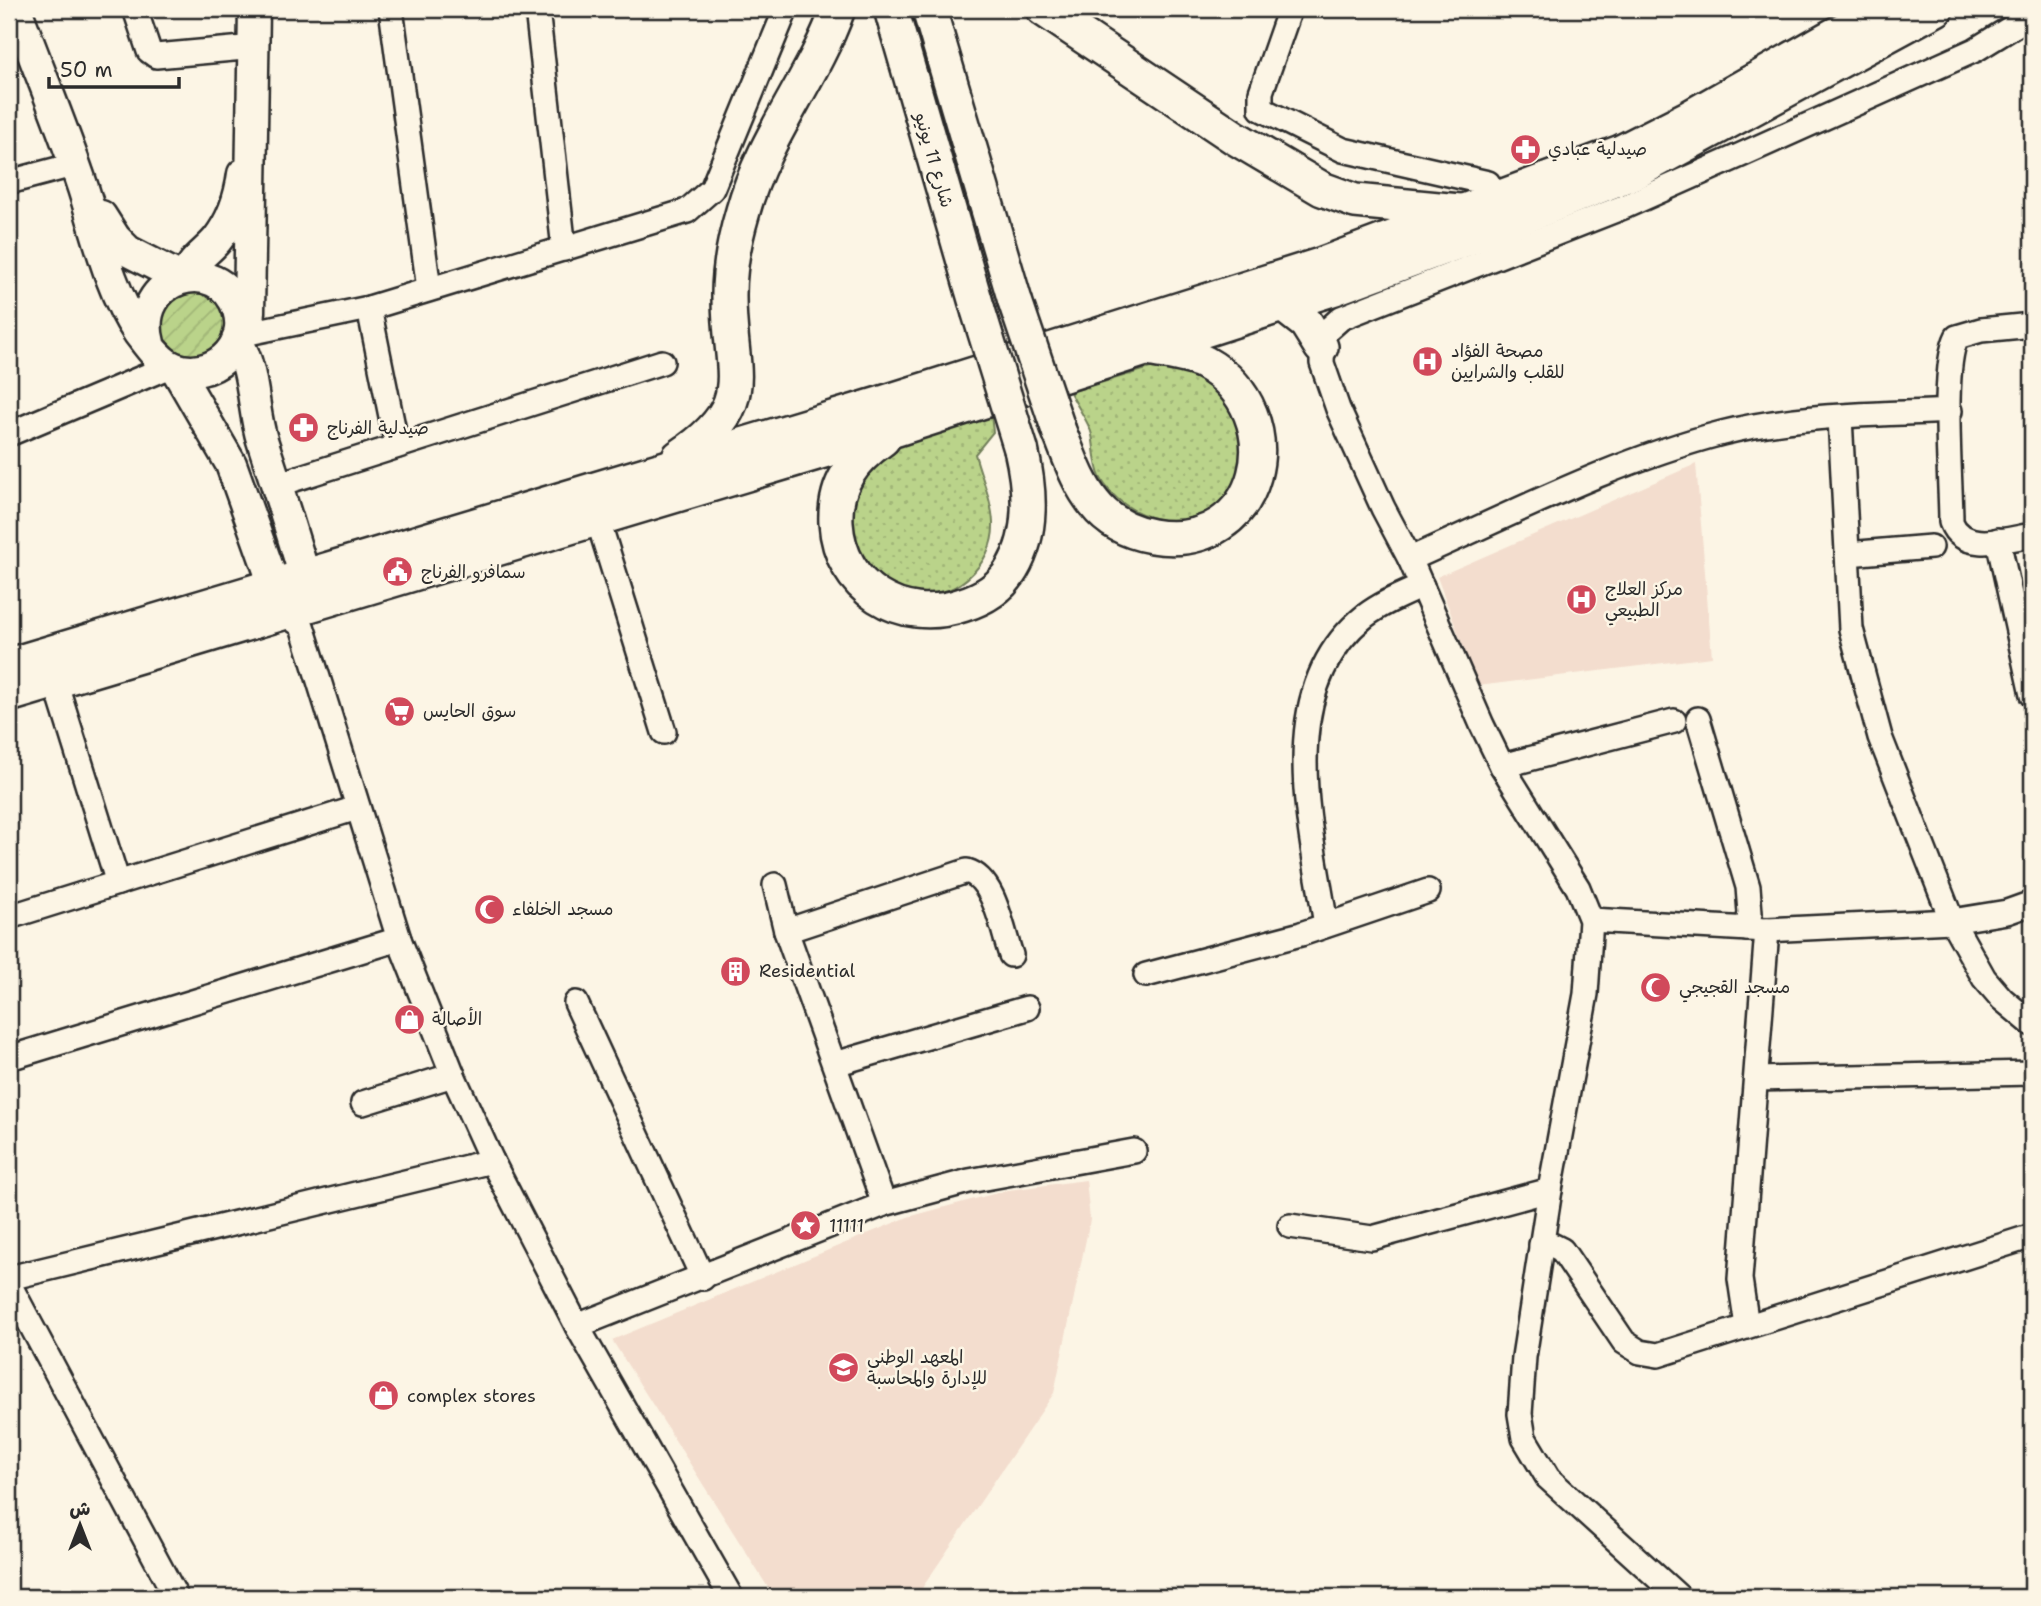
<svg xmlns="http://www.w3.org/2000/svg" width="2041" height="1606" font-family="'Shantell Sans','Playpen Sans Arabic',sans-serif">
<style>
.built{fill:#f3ddce}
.grass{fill:url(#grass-dots);stroke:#727f5a;stroke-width:2}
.garden{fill:url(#garden-furrows);stroke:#727f5a;stroke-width:2}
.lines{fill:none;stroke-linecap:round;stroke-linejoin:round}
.minor-casing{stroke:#2b2b2b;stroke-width:28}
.major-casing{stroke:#2b2b2b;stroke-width:35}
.highway-casing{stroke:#2b2b2b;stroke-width:38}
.minor{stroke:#fcf5e5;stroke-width:23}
.major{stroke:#fcf5e5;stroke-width:30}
.highway{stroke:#fcf5e5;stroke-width:33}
.highway-bridge-casing{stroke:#2b2b2b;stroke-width:38;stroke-linecap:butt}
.highway-bridge{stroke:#fcf5e5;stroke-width:33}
.labels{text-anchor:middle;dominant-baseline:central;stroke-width:5;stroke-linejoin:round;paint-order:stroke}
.poi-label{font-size:18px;fill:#2b2b2b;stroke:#fcf5e5;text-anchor:start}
.street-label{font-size:18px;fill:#2b2b2b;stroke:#fcf5e5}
</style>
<defs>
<pattern id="grass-dots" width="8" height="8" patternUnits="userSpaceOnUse" patternTransform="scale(1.75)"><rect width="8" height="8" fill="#bad38a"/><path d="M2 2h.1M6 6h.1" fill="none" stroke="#a0b577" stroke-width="1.8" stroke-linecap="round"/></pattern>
<pattern id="garden-furrows" width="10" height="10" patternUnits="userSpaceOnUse" patternTransform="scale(1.75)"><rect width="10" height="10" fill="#bad38a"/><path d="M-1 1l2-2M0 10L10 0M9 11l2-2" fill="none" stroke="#a0b577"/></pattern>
</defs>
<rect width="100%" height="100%" fill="#fcf5e5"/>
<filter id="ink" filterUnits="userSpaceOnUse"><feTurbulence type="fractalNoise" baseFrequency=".0143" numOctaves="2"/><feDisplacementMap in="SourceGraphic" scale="14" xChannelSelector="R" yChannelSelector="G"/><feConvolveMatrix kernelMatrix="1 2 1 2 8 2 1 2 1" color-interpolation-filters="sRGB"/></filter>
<g filter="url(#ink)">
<g class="built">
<path d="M1696,464L1712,657L1478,686L1437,577Z"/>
<path d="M1086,1180L1090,1220L1054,1393L916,1597H774L612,1340L908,1217L1008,1190Z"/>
</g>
<g class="grass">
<path d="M1177,365L1224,386L1248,453C1242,467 1237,485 1227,497C1193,539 1123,521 1100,477C1094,464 1095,449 1092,435C1089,422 1076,405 1070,392L1150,368Z"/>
<path d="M991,415L993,432L975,454C981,477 992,500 993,523C995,566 951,603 909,595C894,592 878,580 865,573L844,498L855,473L899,443Z"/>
</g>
<path class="garden" d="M191,291C209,294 236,312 226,334C222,344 210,353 204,361L162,349L157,316L170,298Z"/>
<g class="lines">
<defs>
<g id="minor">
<path d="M135,9L149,51L156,56L255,47"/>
<path d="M391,9L429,289"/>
<path d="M537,9L564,249"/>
<path d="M1290,9L1261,92V109L1343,150L1488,183L1497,199"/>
<path d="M9,182L73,165"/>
<path d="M369,308L397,446"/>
<path d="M2032,325L1981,330L1957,337C1941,367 1951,483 1951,522C1963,554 2007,539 2032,535"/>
<path d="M239,335L369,308L687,211L712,189L786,9"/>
<path d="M1840,417L1851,629L1880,737L1952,921L1984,978L2002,999L2032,1024"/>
<path d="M9,434L170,366"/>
<path d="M279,484L662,362"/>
<path d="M597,517L664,732"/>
<path d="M1998,540L2032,695"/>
<path d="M1847,554L1931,547"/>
<path d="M1410,559C1512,514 1614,461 1722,433C1795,414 1875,415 1950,411"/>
<path d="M284,613L302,626L399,939L453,1075L492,1161L577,1326L731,1597"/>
<path d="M55,681L118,883"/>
<path d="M1698,719L1748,887L1750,913L1747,929"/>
<path d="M1502,766L1674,721"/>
<path d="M775,885L786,931L884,1204"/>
<path d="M9,917L357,808"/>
<path d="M1591,920L1767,930L1952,921L2007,912L2032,903"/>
<path d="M1326,925C1311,828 1272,690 1365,616C1382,603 1402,595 1422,586"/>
<path d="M786,931L967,871C995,879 1002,930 1011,955"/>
<path d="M1146,975L1301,934L1428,891"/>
<path d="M576,1003L703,1278"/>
<path d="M9,1058L399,939"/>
<path d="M835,1064L1027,1008"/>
<path d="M1756,1079L2032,1073"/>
<path d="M363,1103L453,1075"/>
<path d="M1290,1226L1372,1238L1550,1190"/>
<path d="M1541,1245H1552L1562,1250L1624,1342L1640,1352L1658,1355L2032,1236"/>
<path d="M9,1278L492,1161"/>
<path d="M9,1284L176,1597"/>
<path d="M577,1326L884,1204L969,1181L1134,1151"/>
<path d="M1747,1326L1740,1279L1767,930"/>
<path d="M1679,1597L1548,1478L1524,1438L1520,1414L1524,1357L1550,1190L1586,994L1591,920L1578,888L1502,766L1482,725L1410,559L1383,508L1338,409L1322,363L1323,334L1341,318L1626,206L1741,155L1975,50L2032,15"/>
</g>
<g id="major">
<path d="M16,9C38,69 63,128 83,188C98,235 110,291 138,332C148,345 160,363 175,368C211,381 250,348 238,310C219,251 131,277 149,343"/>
<path d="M101,216L115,238L128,251L181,278"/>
<path d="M186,277C192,260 205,254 217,240C232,221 240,197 243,174"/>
<path d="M243,325L249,313L254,9"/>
<path d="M237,341C255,370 252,408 262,440C279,493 297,546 311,600"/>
<path d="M176,369L231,464L282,607"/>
</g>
<g id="highway">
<path d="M891,9L978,310"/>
<path d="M929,9L1015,301"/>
<path d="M1043,9L1234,137L1322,189L1355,201L1459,211"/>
<path d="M1283,305L1306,323L1321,347"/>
<path d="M1059,431C1069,455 1077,482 1094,503C1108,521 1129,532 1152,536C1264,555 1295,413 1205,363C1190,355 1169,353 1153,350"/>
<path d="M883,439C853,460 834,484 836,523C840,588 901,626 962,605C982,599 1001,588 1012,569C1034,532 1030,488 1021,449"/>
<path d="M679,457C760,403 728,374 729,294C729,266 735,238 743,211C763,138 813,79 838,9"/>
<path d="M9,665L879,404L1320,265L1621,152L1688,118L1880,9"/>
<path d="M9,695L897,429L1335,288L1491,230L1637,171L1936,9"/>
</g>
</defs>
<use href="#minor" class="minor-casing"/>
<use href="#major" class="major-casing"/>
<use href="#highway" class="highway-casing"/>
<use href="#minor" class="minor"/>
<use href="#major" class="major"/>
<use href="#highway" class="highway"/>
<defs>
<g id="highway-bridge">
<path d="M1015,301L1059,431"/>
<path d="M978,310L1021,449"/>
</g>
</defs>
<use href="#highway-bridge" class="highway-bridge-casing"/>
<use href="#highway-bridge" class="highway-bridge"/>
</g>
</g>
<defs>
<symbol id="pharmacy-disc" viewBox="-11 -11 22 22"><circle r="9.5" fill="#d1495b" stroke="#fcf5e5"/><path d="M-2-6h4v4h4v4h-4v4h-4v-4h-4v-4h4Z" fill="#fff"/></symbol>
<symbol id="hospital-disc" viewBox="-11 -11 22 22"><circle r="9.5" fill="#d1495b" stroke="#fcf5e5"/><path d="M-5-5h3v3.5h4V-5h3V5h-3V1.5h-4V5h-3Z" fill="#fff"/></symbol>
<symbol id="civic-disc" viewBox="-11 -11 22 22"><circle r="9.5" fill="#d1495b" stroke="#fcf5e5"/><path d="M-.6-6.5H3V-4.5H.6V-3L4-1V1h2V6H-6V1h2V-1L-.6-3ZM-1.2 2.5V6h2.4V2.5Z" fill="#fff"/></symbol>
<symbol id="supermarket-disc" viewBox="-11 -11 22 22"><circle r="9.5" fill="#d1495b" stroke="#fcf5e5"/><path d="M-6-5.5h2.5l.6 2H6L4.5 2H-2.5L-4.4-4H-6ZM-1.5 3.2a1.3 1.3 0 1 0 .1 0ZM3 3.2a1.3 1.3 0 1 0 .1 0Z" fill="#fff"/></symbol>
<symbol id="mosque-disc" viewBox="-11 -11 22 22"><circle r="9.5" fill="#d1495b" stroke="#fcf5e5"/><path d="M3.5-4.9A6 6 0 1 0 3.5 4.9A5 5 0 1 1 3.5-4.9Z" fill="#fff"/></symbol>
<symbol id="building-disc" viewBox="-11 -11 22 22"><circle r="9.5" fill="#d1495b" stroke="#fcf5e5"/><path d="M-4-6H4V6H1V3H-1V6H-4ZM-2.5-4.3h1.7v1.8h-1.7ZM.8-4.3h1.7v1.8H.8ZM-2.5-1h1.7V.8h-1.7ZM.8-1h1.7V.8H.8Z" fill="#fff"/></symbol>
<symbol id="shop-disc" viewBox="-11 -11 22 22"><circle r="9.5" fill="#d1495b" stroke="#fcf5e5"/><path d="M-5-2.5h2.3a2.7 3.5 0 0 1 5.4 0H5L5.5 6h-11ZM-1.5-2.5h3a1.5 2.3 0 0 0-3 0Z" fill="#fff"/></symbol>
<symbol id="sight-disc" viewBox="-11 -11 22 22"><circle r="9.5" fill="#d1495b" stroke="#fcf5e5"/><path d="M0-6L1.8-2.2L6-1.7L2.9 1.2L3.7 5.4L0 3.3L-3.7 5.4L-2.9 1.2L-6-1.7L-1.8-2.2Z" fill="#fff"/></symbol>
<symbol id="university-disc" viewBox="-11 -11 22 22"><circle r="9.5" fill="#d1495b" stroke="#fcf5e5"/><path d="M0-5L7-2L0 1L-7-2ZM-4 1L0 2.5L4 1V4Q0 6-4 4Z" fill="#fff"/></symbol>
</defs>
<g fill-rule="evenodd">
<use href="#pharmacy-disc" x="1508" y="132" width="35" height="35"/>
<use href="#hospital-disc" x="1410" y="344" width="35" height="35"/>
<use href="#pharmacy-disc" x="286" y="410" width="35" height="35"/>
<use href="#civic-disc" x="380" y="554" width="35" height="35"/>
<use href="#hospital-disc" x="1564" y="582" width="35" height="35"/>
<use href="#supermarket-disc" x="382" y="694" width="35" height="35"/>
<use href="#mosque-disc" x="472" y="892" width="35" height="35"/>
<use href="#building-disc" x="718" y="954" width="35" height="35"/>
<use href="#mosque-disc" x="1638" y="970" width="35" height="35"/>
<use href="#shop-disc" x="392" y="1002" width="35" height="35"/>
<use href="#sight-disc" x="788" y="1208" width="35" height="35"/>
<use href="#university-disc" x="826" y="1350" width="35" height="35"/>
<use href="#shop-disc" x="366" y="1378" width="35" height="35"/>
</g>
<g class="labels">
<g class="poi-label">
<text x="1548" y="149">صيدلية عبادي</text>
<text x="1451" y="351">مصحة الفؤاد<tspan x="1451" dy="21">للقلب والشرايين</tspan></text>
<text x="327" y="428">صيدلية الفرناج</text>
<text x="421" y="572">سمافرو الفرناج</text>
<text x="1605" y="589">مركز العلاج<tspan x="1605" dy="21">الطبيعي</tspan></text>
<text x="423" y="711">سوق الحايس</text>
<text x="512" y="909">مسجد الخلفاء</text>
<text x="759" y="971">Residential</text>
<text x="1679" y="987">مسجد القجيجي</text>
<text x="432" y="1019">الأصالة</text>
<text x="829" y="1226">11111</text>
<text x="867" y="1357">المعهد الوطني<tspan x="867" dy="21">للإدارة والمحاسبة</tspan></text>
<text x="407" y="1396">complex stores</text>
</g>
<g class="street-label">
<text transform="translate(934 160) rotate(74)">شارع 11 يونيو</text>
</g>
</g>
<rect width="2041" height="1606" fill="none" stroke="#fcf5e5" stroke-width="35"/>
<rect x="18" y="18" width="2006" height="1571" fill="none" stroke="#2b2b2b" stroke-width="2.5" filter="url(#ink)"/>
<g transform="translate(80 1525)" stroke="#fcf5e5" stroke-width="5" paint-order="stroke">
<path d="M0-5L12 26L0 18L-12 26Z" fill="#2b2b2b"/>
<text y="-10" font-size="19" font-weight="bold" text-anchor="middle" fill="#2b2b2b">ش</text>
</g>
<path d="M49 77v10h130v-10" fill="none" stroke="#2b2b2b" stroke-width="3.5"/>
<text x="60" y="77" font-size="21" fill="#2b2b2b" stroke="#fcf5e5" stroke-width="5" paint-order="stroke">50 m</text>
</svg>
